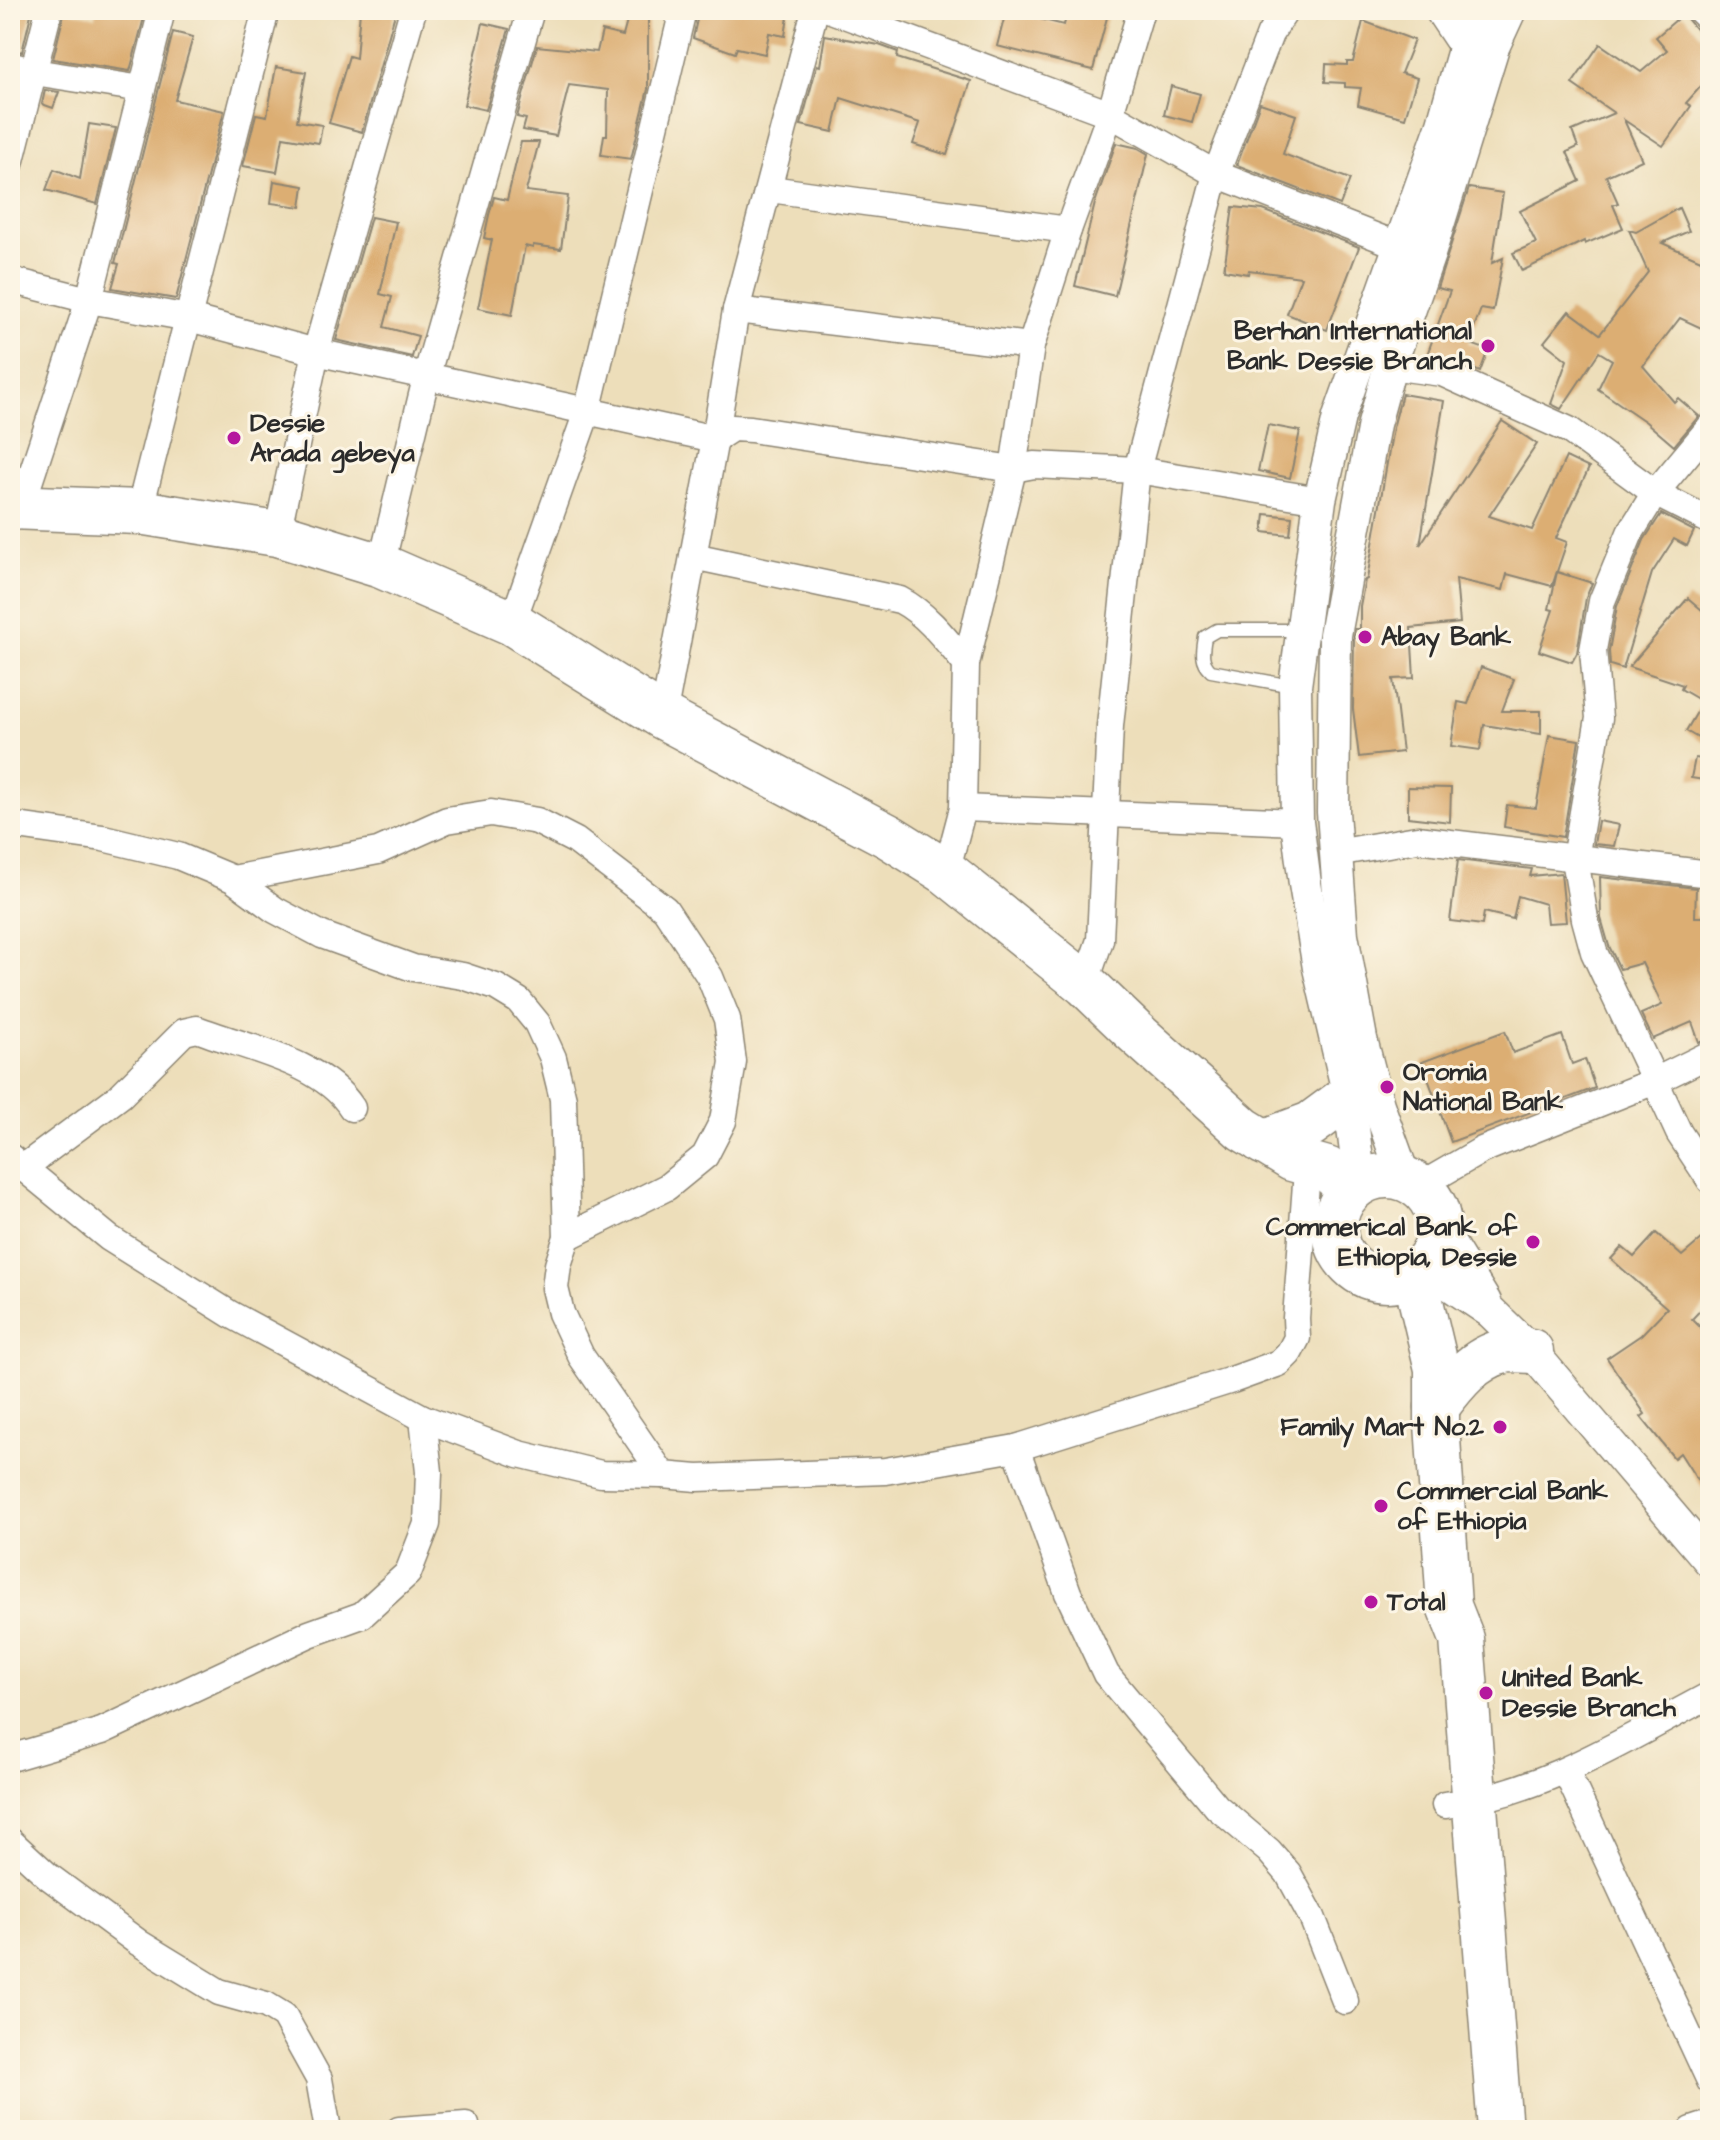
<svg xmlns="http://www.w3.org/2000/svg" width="1720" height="2140" font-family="'Architects Daughter',sans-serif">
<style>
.building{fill:#dcae73}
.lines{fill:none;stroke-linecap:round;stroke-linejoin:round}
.service-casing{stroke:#8c8472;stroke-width:15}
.minor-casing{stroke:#8c8472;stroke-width:29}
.tertiary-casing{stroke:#8c8472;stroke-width:35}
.trunk-casing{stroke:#8c8472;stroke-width:47}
.service{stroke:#fff;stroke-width:12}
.minor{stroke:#fff;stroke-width:26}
.tertiary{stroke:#fff;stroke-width:32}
.trunk{stroke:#fff;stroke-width:44}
.poi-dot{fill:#b5179e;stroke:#fcf5e5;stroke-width:3}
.labels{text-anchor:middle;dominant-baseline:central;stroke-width:6;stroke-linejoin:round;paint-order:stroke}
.poi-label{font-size:26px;font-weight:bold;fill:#2b2b2b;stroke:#fcf5e5;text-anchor:start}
</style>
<rect width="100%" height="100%" fill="#fcf5e5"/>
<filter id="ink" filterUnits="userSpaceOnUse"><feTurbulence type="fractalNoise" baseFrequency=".0125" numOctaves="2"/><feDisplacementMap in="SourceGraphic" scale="16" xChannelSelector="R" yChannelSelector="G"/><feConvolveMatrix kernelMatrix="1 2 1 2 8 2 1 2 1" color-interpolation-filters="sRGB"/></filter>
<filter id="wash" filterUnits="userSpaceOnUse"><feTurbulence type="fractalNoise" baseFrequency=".006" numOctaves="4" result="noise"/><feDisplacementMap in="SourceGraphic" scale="32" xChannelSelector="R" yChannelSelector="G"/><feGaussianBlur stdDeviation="1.8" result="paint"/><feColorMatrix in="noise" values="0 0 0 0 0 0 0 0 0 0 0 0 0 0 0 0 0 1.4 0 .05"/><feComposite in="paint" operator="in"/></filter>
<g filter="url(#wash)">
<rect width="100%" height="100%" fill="#eddeba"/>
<g id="blocks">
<g class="building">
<path d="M15,10H32L22,52L10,49V32H13Z"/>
<path d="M65,10L95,17L96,10H146L130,71L53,59Z"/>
<path d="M360,10H396L362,132L329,123L349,56L356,58Z"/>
<path d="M630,10H648V89L631,159L601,155L604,135H607L608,90L569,85L556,136L523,130L526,119L517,117L537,46L597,52L602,31L623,36Z"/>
<path d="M699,10H789L785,36L769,33L765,54L737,48L735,53L693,38Z"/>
<path d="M1068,10H1109L1093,70L997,46L1005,15L1020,14L1064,25Z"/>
<path d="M1683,14L1710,46V76L1686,103L1691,106L1663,146L1624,120L1642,160L1606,176L1618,203L1613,205L1623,228L1585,244L1584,241L1522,271L1513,253L1536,243L1520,211L1580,181L1567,152L1578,147L1572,131L1614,113L1572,84L1600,44L1641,72L1667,50L1656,37Z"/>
<path d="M1363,21L1414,40L1401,73L1417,78L1405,118L1358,105L1361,88L1345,87V83L1325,82L1326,64L1347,65V62H1353Z"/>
<path d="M483,23L509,29L486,110L464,105Z"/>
<path d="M173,32L193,37L175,100L224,111L176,299L112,288L119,264L115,263Z"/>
<path d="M825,35L879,45L898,52L897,58L971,81L947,155L913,144L920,123L841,98L833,132L801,125L817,65L820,66Z"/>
<path d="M276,67L306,72L297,121L322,125L319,143L283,137L277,172L243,166L256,114L267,116Z"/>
<path d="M1171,86L1200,94L1192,122L1164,115Z"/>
<path d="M45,90L59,92L53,108L42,104Z"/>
<path d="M1260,103L1296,115L1283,154L1350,179L1340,205L1237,165Z"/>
<path d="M89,124L116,128L97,204L46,190L54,169L80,179Z"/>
<path d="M521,142H539L526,191L568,196L561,249L533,245V248L525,246L512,315L478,308L492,240L484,238L489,215L494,197L507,200Z"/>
<path d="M1116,143L1138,148L1148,154L1115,296L1075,286L1095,203Z"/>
<path d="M274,181L304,186L301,207L271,203Z"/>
<path d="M1469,188L1503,193L1492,263L1503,258L1493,311L1481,309L1468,343L1488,350L1480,372L1448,358L1427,355L1450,291L1437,288Z"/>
<path d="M1233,207L1263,210L1359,247L1327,330L1287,314L1301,277L1249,270L1248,274L1224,270Z"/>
<path d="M1679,208L1689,231L1662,243L1710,264V332L1680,318L1643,366L1674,402L1678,398L1699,416L1674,446L1646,422L1598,389L1612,360L1599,352L1561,409L1551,404L1567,360L1544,342L1569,311L1600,334L1648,272L1629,230L1636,232Z"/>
<path d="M371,217L396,222L380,294L392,297L384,327L418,336L412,357L336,340Z"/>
<path d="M1402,394L1444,401L1420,545L1502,421L1537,444L1489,516L1532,530L1566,457L1589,468L1556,538L1567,542L1552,586L1507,574L1503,590L1456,579L1460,623L1411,628L1414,678L1393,679L1402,752L1359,757L1353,709L1354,637L1355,629H1360V606L1365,580L1367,579L1393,428Z"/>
<path d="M1268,425L1300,431L1290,478L1258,471Z"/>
<path d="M1265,514L1292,517L1290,535L1263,532Z"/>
<path d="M1661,514L1694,531L1687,546L1674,539L1652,573L1623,669L1610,665L1609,651L1617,606L1644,540Z"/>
<path d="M1557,572L1592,583L1586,598L1577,653L1572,662L1539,651L1553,610L1549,609Z"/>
<path d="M1688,598L1710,617V745L1686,731L1703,702L1681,689L1683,685L1629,667Z"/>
<path d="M1481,667L1514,679L1502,711H1541V734L1484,725L1480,750L1451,746L1458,702L1468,704Z"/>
<path d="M1549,735L1579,740L1563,837L1504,827L1507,805L1536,808Z"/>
<path d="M1695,758L1710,760V781L1691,778Z"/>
<path d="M1408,787L1451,788L1450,822L1408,817Z"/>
<path d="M1598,821L1619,825L1614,846L1594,844Z"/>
<path d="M1458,860L1532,869L1530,876L1561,873L1566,922L1547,923L1545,904L1518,896L1513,919L1484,912L1482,925L1450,921Z"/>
<path d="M1600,877L1696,888L1695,917H1710V1038L1699,1042L1692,1022L1653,1039L1641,1014L1662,1005L1642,963L1620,969L1609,946L1601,918Z"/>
<path d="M1505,1031L1513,1053L1562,1035L1572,1064L1585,1059L1595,1088L1451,1142L1422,1062Z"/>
<path d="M1710,1232V1300L1692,1319L1710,1337V1500L1680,1453L1674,1458L1641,1417L1645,1414L1607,1358L1641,1335L1667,1308L1611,1259L1622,1247L1634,1257L1656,1233L1682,1256Z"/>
</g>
</g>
</g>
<g filter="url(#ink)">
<use href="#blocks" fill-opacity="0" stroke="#8c8472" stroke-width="2"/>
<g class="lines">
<defs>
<path id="service" d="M1292,686L1211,671C1200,661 1203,650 1205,637L1217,630H1302"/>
<g id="minor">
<path d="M831,10L1110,114L1216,174L1400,246"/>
<path d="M1700,10L1710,20"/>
<path d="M10,65L34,72L142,89"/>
<path d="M10,164L49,10"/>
<path d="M770,189L1068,230"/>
<path d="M10,280L89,300L189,318L316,352L715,439L732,428L751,429L1013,469L1034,465L1137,470L1320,500"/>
<path d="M736,310L1031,346"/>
<path d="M1390,366L1442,373L1569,430L1655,493L1710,521"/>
<path d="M21,507L89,300L162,10"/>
<path d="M139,512L266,10"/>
<path d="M277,534L316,352L413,10"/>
<path d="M693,556L900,600C927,614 947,641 966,664"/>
<path d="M381,566L427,374L531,10"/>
<path d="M512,623L587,412L683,10"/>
<path d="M663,717L715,439L736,310L815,10"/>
<path d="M963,808L1297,822"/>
<path d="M10,825L103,838L178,856L233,879L275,910L322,935L413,968L463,976L496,987L519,1001L537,1023L553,1058L563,1099L567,1237L558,1265L555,1288L561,1313L581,1356L663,1475"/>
<path d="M1336,853L1417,839L1710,874"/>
<path d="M946,872L963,808L966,664L1013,469L1031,346L1068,230L1110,114L1141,10"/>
<path d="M233,879L378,851L447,820L491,813L537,821L576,841L665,909L710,977L727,1019L733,1062L723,1121L705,1156L667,1187L567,1237"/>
<path d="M1085,984L1100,940L1110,726L1137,470L1216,174L1270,34L1286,10"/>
<path d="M1710,1054L1655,1081L1679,1133L1710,1180"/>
<path d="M10,1157L109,1238L230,1314L423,1418L519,1454L601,1474L663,1475L697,1478L885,1471L1016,1448L1232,1380L1279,1363L1289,1353L1297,1338L1296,1318L1306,1184"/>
<path d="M23,1168L121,1095L184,1032L197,1029C245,1048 322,1061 352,1108"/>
<path d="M1418,1187L1482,1150L1655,1081L1594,952L1585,919L1575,859L1599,718L1593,650L1602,601L1630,533L1655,493L1710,427"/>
<path d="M1016,1448L1068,1593L1106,1674L1217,1807L1269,1851L1288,1873L1312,1917L1345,2001"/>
<path d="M10,1758L102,1731L309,1634L362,1615L408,1573L427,1524L429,1472L423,1418"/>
<path d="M1566,1771L1710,2081"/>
<path d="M1445,1805C1541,1794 1626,1739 1710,1695"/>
<path d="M10,1841L48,1876L139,1943L219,1992L266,2005L284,2016L319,2079L328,2130"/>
<path d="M399,2130L466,2125"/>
<path d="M1692,2130L1710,2124"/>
</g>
<g id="tertiary">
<path d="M1441,10L1465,46"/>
<path d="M1405,1180L1378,1105L1361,1039L1342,935L1333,812L1335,635L1374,424L1390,366L1429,254L1493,47L1510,10"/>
<path d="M1360,1184L1349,1096L1319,968L1305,884L1297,822L1295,686L1320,500L1339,417L1443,124L1465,46L1481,10"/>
<path d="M1439,1227L1485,1302"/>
<path d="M1423,1266L1491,1312L1531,1351L1710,1561"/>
</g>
<g id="trunk">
<path d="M10,507L139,512L277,534L381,566L512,623L663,717L890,837L946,872L1085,984L1135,1032L1243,1129L1292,1159L1327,1169L1351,1190"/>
<path d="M1263,1142L1311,1124L1349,1096"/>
<circle cx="1387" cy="1228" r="52"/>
<path d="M1414,1272L1437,1369V1423L1449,1606L1462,1639L1500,2130"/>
<path d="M1437,1407C1454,1384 1475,1357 1505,1351C1513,1349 1523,1351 1531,1351"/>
</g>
</defs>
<use href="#service" class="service-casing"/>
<use href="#minor" class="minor-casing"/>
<use href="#tertiary" class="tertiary-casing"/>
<use href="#trunk" class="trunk-casing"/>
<use href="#service" class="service"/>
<use href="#minor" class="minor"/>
<use href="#tertiary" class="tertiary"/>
<use href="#trunk" class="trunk"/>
</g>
</g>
<g class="poi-dot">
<circle cx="1488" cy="346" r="8"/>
<circle cx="234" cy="438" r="8"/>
<circle cx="1365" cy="637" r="8"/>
<circle cx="1387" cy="1087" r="8"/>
<circle cx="1533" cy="1242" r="8"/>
<circle cx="1500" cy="1427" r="8"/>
<circle cx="1381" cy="1506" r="8"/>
<circle cx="1371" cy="1602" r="8"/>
<circle cx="1486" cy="1693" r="8"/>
</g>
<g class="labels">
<g class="poi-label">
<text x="1472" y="331" text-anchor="end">Berhan International<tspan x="1472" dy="30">Bank Dessie Branch</tspan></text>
<text x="250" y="423">Dessie<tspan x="250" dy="30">Arada gebeya</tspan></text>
<text x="1381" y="637">Abay Bank</text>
<text x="1403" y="1072">Oromia<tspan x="1403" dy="30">National Bank</tspan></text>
<text x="1517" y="1227" text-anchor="end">Commerical Bank of<tspan x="1517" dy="30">Ethiopia, Dessie</tspan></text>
<text x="1484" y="1427" text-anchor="end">Family Mart No.2</text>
<text x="1397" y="1491">Commercial Bank<tspan x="1397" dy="30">of Ethiopia</tspan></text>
<text x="1387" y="1602">Total</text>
<text x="1502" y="1678">United Bank<tspan x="1502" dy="30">Dessie Branch</tspan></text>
</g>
</g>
<rect width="1720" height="2140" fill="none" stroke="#fcf5e5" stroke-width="40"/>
</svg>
